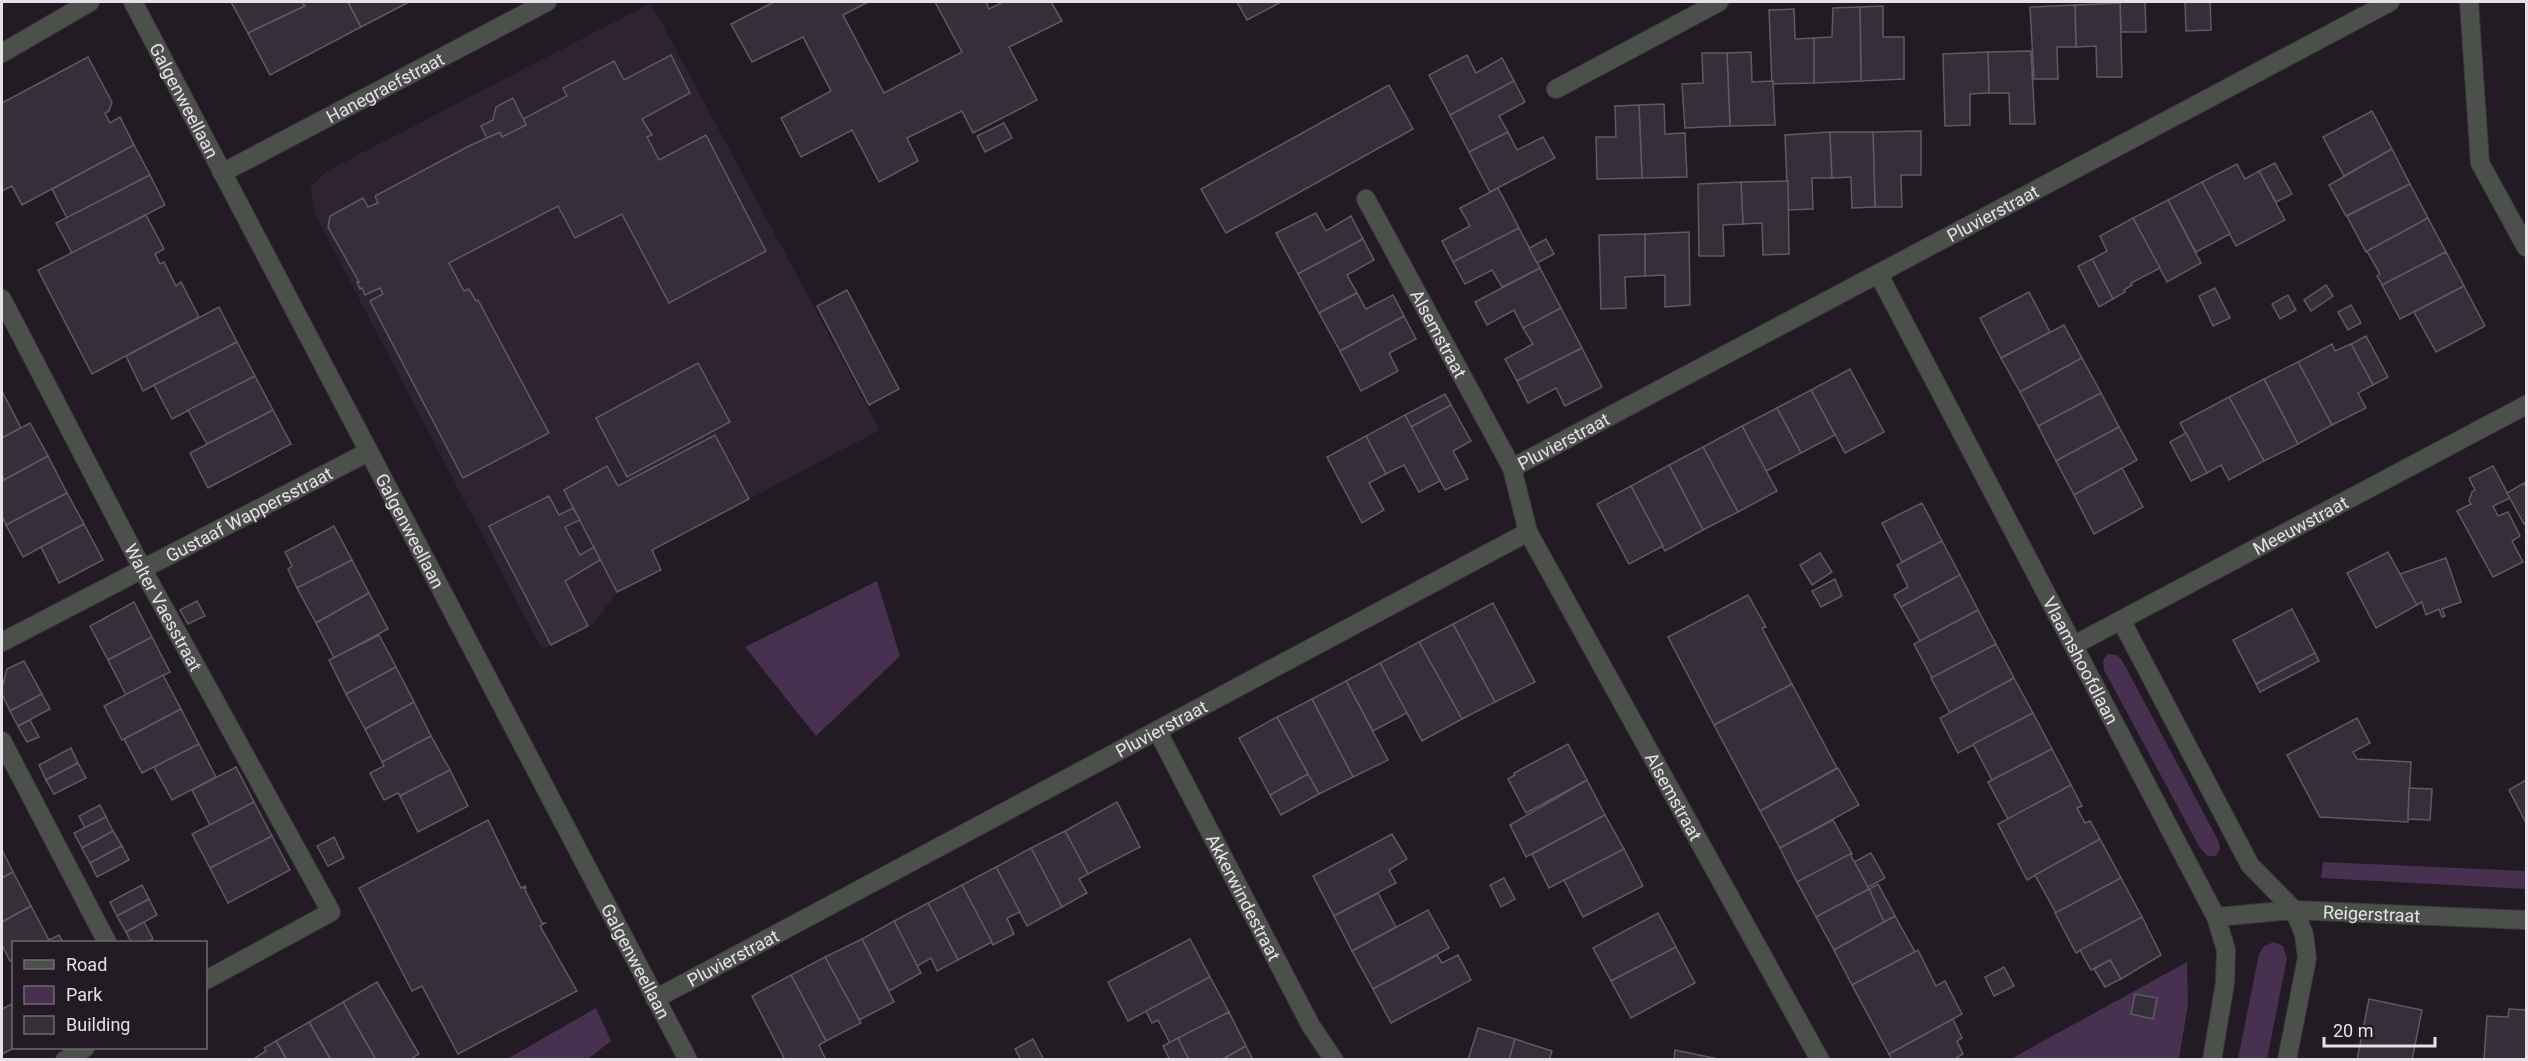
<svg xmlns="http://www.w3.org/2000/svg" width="2528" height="1061" font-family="Roboto,sans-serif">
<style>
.built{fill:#2d2331}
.green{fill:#483051}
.building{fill:#362f39;stroke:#615963;stroke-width:1.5}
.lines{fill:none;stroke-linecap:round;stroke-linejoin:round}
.minor-casing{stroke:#3d373f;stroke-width:20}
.minor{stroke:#4c504b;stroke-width:18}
.labels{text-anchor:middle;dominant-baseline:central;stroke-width:4.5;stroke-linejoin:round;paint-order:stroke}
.street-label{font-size:18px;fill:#e6e1e8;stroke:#221b24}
</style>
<rect width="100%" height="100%" fill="#221b24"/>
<path class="built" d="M651,3L880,430L652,550L661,570L617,592L594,623L542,650L315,214L310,187L327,171Z"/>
<g class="green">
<path d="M877,581L900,656L816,736L745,647Z"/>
<path d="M2108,654L2117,655L2123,662L2218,840L2220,848L2216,856H2208L2200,848L2104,670L2103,660Z"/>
<path d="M2323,862L2526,871V889L2321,878Z"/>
<path d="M2274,942L2283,946L2287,958L2267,1059H2238L2259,954L2264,946Z"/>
<path d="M2187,962L2188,1004L2179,1059L2009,1060Z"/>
<path d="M596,1008L611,1041L588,1059H507Z"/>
</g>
<g class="building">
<path d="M231,2H302L305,6L248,33Z"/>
<path d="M302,2H348L361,27L270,75L248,33L305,6Z"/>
<path d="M348,2H409L361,27Z"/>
<path d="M774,2H868L843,15L884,93L962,52L935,2H986L989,9L1003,2H1051L1062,21L1009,47L1037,100L973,133L962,111L907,138L918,161L879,182L852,130L801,157L781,118L831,91L803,37L752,62L731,24Z"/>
<path d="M1237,2H1281L1247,20Z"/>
<path d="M2120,2H2145L2146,32H2121Z"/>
<path d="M2185,2H2210L2211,30L2186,31Z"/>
<path d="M2120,3L2122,77H2097L2096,46L2076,47L2075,5Z"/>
<path d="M2075,5L2076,47H2057L2058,79H2034L2030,7Z"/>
<path d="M1883,6V37H1904V79L1861,81L1860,7Z"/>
<path d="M1860,7L1861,81L1814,83V38L1832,37L1833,8Z"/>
<path d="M1794,9L1795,39L1814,38V83L1772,84L1769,10Z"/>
<path d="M2031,51L2035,124H2010L2009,93H1989L1988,52Z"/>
<path d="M1751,52L1752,82L1773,81L1775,125L1730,126L1727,53Z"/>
<path d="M1988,52L1989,93L1970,94V125L1945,126L1943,54Z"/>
<path d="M1702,53H1727L1730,126L1685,128L1682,84L1703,83Z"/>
<path d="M671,55L690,93L642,119L652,135L647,137L659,160L706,135L766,251L669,303L622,214L575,238L558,206L449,263L464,291L469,289L476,301L478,300L549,433L463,478L370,301L383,294L380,288L365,295L362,288L360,289L357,282H359L328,227L330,216L363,198L368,207L378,203L375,196L469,146L500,132L502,137L526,125L523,119L567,96L563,88L614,61L624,80Z"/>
<path d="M1467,55L1476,73L1502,58L1514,81L1450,115L1429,75Z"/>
<path d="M88,57L112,102L109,111L105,113L110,123L120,117L134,145L22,205L12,186L2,191V103Z"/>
<path d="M1514,81L1525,102L1499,116L1508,132L1469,152L1450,115Z"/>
<path d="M1389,85L1413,129L1226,233L1201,189Z"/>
<path d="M513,98L526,125L502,137L500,132L487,138L481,126L493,120L496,107Z"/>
<path d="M1664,104L1665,134L1685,133L1687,177L1642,178L1639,105Z"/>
<path d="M1639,105L1642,178L1597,179L1596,137H1616L1615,106Z"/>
<path d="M2372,111L2392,149L2344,176L2323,137Z"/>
<path d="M1004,123L1012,138L985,152L977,136Z"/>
<path d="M1921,131V175H1901L1902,207H1875L1873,132Z"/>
<path d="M1508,132L1517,150L1543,137L1555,158L1490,192L1469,152Z"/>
<path d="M1830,132L1832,178H1812L1813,209L1788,210L1785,135Z"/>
<path d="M1830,132H1873L1875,207L1852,208L1851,177L1832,178Z"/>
<path d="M134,145L150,175L67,218L52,189Z"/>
<path d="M2392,149L2410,184L2346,216L2329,185Z"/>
<path d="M2275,163L2292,194L2276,202L2259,171Z"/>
<path d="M2237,164L2245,179L2259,171L2285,220L2236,246L2202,182Z"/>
<path d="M150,175L165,205L72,253L56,223Z"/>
<path d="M1788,181L1789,254L1763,255L1762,223L1743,224L1741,182Z"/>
<path d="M1741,182L1743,224L1723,225L1724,256H1699L1698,184Z"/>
<path d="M2202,182L2230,234L2196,252L2168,200Z"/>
<path d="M2410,184L2428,218L2366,252L2347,216Z"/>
<path d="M1498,188L1519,228L1453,262L1442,241L1470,226L1460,208Z"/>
<path d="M2168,200L2201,263L2167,282L2133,218Z"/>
<path d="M1316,213L1326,231L1351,216L1363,239L1298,274L1276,233Z"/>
<path d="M146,215L164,249L155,254L160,264L164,262L176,286L181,282L199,317L92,374L38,270Z"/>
<path d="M2133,218L2160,268L2131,283L2132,285L2124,290L2125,292L2113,299L2092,259L2107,251L2100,236Z"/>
<path d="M2428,218L2446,252L2382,285L2377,276L2380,274L2367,251Z"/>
<path d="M1519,228L1540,268L1502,287L1492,270L1465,284L1453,262Z"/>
<path d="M1689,232L1690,305L1665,307V275L1645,276V234Z"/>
<path d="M1645,234V276L1625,277L1626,308L1601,309L1599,235Z"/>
<path d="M1363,239L1374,260L1347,275L1357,293L1319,313L1298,274Z"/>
<path d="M1546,239L1554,254L1537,263L1529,248Z"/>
<path d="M2446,252L2464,286L2400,319L2382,285Z"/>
<path d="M2092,259L2113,299L2099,307L2078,266Z"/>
<path d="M1540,268L1561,308L1523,328L1514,310L1487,325L1475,302Z"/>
<path d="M2326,285L2333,296L2311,311L2304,300Z"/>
<path d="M2464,286L2485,326L2436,352L2414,312Z"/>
<path d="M2215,288L2230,318L2213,326L2199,296Z"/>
<path d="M847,290L899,389L869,405L817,306Z"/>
<path d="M2029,292L2050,332L2001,358L1980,318Z"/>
<path d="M1357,293L1366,309L1393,295L1404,316L1340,351L1319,313Z"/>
<path d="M2288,295L2296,310L2280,319L2272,304Z"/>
<path d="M2351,305L2361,323L2348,330L2338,312Z"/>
<path d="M219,307L237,342L143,391L126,356Z"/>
<path d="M1561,308L1582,348L1517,381L1505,359L1533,344L1523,328Z"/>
<path d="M1404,316L1416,339L1389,353L1398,371L1361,391L1340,351Z"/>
<path d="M2064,325L2082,358L2020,392L2001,358Z"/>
<path d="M2366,336L2388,377L2373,385L2351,344Z"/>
<path d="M237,342L255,376L172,419L154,385Z"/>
<path d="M2332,344L2335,351L2351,344L2373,385L2358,393L2366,408L2332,425L2298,362Z"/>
<path d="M1582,348L1602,387L1565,406L1556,388L1528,403L1517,381Z"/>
<path d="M2082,358L2101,393L2038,426L2020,392Z"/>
<path d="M2298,362L2332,425L2298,444L2264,379Z"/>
<path d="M698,363L730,422L627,477L596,418Z"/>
<path d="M1850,369L1884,432L1845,453L1811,390Z"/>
<path d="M255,376L273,410L207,444L188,410Z"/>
<path d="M2264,379L2298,444L2264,461L2229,397Z"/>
<path d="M1811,390L1835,435L1801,453L1777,408Z"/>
<path d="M3,393L21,428L2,438V394Z"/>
<path d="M2101,393L2119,427L2056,461L2038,426Z"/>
<path d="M1445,394L1451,405L1411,427L1405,415Z"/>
<path d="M2229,397L2264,461L2229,480L2221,465L2207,473L2180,423Z"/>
<path d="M1451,405L1471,441L1453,451L1468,479L1445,490L1411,427Z"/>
<path d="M1777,408L1801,453L1766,471L1742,426Z"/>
<path d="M273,410L291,444L208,488L190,453Z"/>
<path d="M1405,415L1440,481L1419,492L1404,465L1386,474L1366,436Z"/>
<path d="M30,423L48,456L4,480L2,475V438Z"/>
<path d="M1742,426L1777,491L1738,512L1703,447Z"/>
<path d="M2119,427L2137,460L2074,495L2056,461Z"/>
<path d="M2186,433L2207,473L2191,481L2170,442Z"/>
<path d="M715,435L749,499L652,550L661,570L617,592L564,490L607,466L618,486Z"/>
<path d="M1366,436L1386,474L1369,483L1384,510L1362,523L1327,457Z"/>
<path d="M1703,447L1738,512L1703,530L1669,465Z"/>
<path d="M48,456L67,493L6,525L2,516V481Z"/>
<path d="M1669,465L1703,530L1665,551L1631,486Z"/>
<path d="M2493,466L2510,498L2493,506L2498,516L2508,512L2520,536L2512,541L2523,562L2493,577L2457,511L2471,504L2469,501L2472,492L2475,490L2469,478Z"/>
<path d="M2122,468L2143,507L2094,534L2074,495Z"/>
<path d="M2524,483L2526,487V522L2524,524L2507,493Z"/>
<path d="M1631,486L1663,546L1629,564L1597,504Z"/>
<path d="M67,493L84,524L23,557L6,525Z"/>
<path d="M549,496L559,515L573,508L580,520L565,527L580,555L594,547L600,560L565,581L588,626L551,645L489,526Z"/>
<path d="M1922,503L1942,541L1902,562L1882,523Z"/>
<path d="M84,524L103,560L59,583L41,547Z"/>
<path d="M334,526L352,560L297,588L288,569L292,566L285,552Z"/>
<path d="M1942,541L1960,575L1901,607L1894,595L1908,587L1897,565Z"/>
<path d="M2388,552L2417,605L2376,628L2347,573Z"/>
<path d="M1820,553L1832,572L1812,585L1800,565Z"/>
<path d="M2446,558L2461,602L2442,609L2445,616L2442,617L2439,609L2426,615L2422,602L2417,605L2400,574Z"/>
<path d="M352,560L369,593L316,623L297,588Z"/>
<path d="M1960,575L1978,610L1920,641L1901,607Z"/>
<path d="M1835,579L1842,596L1821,607L1812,591Z"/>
<path d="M369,593L388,629L334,658L316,623Z"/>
<path d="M1748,595L1766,627L1762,628L1792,684L1714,725L1668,637Z"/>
<path d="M197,601L205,616L188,624L180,610Z"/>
<path d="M134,602L152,637L108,660L90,626Z"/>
<path d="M1493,603L1535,682L1495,702L1453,624Z"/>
<path d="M2292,609L2315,653L2256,684L2233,640Z"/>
<path d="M1978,610L1996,644L1932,678L1914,644Z"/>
<path d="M1453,624L1495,702L1462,719L1419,642Z"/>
<path d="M379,635L396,667L346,694L329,660Z"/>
<path d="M152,637L170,672L126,695L108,660Z"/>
<path d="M1419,642L1462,719L1422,741L1380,663Z"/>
<path d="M1996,644L2014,678L1950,713L1931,678Z"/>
<path d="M2315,653L2319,661L2260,692L2256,684Z"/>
<path d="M24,661L42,694L10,711L2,694V688L7,669Z"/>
<path d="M1380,663L1407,713L1373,731L1346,681Z"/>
<path d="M396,667L414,702L365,729L346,694Z"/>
<path d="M163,675L181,709L122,740L104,706Z"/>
<path d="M2014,678L2033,713L1958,753L1940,718Z"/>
<path d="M1346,681L1388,760L1353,777L1312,699Z"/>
<path d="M1792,684L1837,768L1760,811L1714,725Z"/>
<path d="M42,694L50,709L18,726L10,711Z"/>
<path d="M1312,699L1353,777L1319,794L1277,717Z"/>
<path d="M414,702L431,736L382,762L365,729Z"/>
<path d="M181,709L199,744L142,773L124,739Z"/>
<path d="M2033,713L2052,749L1992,780L1973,744Z"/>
<path d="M1277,717L1308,774L1270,795L1239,738Z"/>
<path d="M2357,718L2370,743L2353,752L2357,759L2411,762L2408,822L2320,817L2287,755Z"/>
<path d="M30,720L39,737L27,742L18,726Z"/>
<path d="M431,736L450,770L400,796L398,793L384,800L370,773L384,766L382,762Z"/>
<path d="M199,744L216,777L172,800L154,767Z"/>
<path d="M1568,744L1587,780L1526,813L1508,779L1515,775L1514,773Z"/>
<path d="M71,748L78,763L46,780L39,765Z"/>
<path d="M2052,749L2071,785L2008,819L1988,782Z"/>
<path d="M78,763L86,778L54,794L46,780Z"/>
<path d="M236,767L254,802L210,825L192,790Z"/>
<path d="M1838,768L1859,805L1780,848L1760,811Z"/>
<path d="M450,770L468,806L418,832L400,796Z"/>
<path d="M1308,774L1319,794L1281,815L1270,795Z"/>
<path d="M1587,780L1605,815L1526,857L1510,825Z"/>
<path d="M2526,780V823L2509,790Z"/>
<path d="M2071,785L2082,806L2077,808L2085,823L2090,821L2100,839L2027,880L1998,824Z"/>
<path d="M2409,788L2432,789L2430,820L2408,819Z"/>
<path d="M254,802L272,836L210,868L192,834Z"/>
<path d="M1117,802L1140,847L1088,874L1065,831Z"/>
<path d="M100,805L106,817L85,828L79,816Z"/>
<path d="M1605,815L1624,849L1549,888L1532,854Z"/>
<path d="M106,817L113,831L82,848L74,833Z"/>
<path d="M488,820L521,888L525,886L526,888H524L542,923H545L540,926L577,991L458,1054L422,986L412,991L359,888Z"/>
<path d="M1833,820L1852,854L1797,882L1780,848Z"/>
<path d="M113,831L122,846L90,863L82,848Z"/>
<path d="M1065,831L1088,874L1079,879L1087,893L1062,907L1031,848Z"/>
<path d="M1392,834L1407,859L1389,870L1396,883L1334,916L1313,876Z"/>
<path d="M272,836L290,870L228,903L210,868Z"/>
<path d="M334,837L344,858L328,866L317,846Z"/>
<path d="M2100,839L2121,878L2056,913L2035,875Z"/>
<path d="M122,846L129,860L97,877L90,863Z"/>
<path d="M1031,848L1062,907L1027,926L996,867Z"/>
<path d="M1624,849L1643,886L1583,917L1564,880Z"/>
<path d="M2,850L13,872L2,878Z"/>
<path d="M1871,853L1885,878L1868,887L1854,862Z"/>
<path d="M1850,854L1869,889L1816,917L1797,882Z"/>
<path d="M996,867L1020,912L1007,918L1014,934L993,945L962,885Z"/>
<path d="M13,872L31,906L2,922V878Z"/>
<path d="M1504,878L1515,899L1501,907L1490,885Z"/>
<path d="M2121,878L2142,917L2076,953L2055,913Z"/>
<path d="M1878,884L1895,916L1884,922L1869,889Z"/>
<path d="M142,885L149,899L117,916L110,902Z"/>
<path d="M962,885L992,942L958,960L928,903Z"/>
<path d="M1869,889L1884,922L1834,950L1816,917Z"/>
<path d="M1378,893L1396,927L1352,951L1334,916Z"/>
<path d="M149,899L157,915L126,932L117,916Z"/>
<path d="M928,903L958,960L937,971L931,958L917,966L894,921Z"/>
<path d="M31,906L49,940L45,942H14V959L10,961L2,945V922Z"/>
<path d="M1428,910L1449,948L1373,989L1352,951Z"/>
<path d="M1658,913L1676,947L1611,981L1593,948Z"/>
<path d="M1895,916L1915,952L1852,985L1834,950Z"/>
<path d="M2142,917L2161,955L2121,979L2110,960L2091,970L2080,950Z"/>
<path d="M894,921L921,973L889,991L862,939Z"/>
<path d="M144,922L153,939L146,942H131L126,932Z"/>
<path d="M59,935L63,942H45Z"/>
<path d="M862,939L894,1002L859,1020L825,957Z"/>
<path d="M1190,939L1210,977L1128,1021L1108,982Z"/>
<path d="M1676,947L1695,983L1631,1018L1611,981Z"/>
<path d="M1918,950L1936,986L1945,981L1962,1014L1889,1054L1852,985Z"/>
<path d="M1437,955L1442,963L1458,955L1471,980L1391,1023L1373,989Z"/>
<path d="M825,957L861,1023L826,1041L791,975Z"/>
<path d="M2110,960L2121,979L2105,987L2094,969Z"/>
<path d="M2004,967L2014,986L1994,996L1985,977Z"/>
<path d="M791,975L826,1041L819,1045L825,1058L822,1060H785L752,996Z"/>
<path d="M1210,977L1229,1012L1170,1043L1158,1020L1152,1023L1146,1011Z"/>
<path d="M377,982L419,1054L409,1060H376L343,1002Z"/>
<path d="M2135,994L2157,998L2153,1019L2131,1014Z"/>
<path d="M2369,999L2422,1010L2412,1060H2357Z"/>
<path d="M343,1002L376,1060H331L309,1022Z"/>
<path d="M14,1003V1048L2,1054V1009Z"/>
<path d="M2509,1009L2526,1010V1060H2484L2487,1016L2508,1017Z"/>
<path d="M1229,1012L1246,1046L1221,1060H1189L1178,1038Z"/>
<path d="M1953,1019L1962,1038L1957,1041L1963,1054L1953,1060H1892L1889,1054Z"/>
<path d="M309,1022L331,1060H287L276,1041Z"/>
<path d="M1478,1028L1515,1039L1509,1060H1468Z"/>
<path d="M1178,1038L1189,1060H1170L1163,1046Z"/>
<path d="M1033,1039L1044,1060H1021L1015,1049Z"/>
<path d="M1515,1039L1552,1051L1549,1060H1509Z"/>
<path d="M276,1041L287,1060H252L266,1051L264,1048Z"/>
<path d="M1246,1046L1253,1060H1221Z"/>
<path d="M1675,1050L1723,1060H1674Z"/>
</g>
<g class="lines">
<defs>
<g id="minor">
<path id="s1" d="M133,2L688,1060"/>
<path d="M2469,2L2480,163L2526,247"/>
<path d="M2,53L90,2"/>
<path d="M1556,89L1719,2"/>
<path id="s2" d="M222,173L547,2"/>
<path id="s3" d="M1366,199L1512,468"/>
<path id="s4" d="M1879,275L2216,917L2226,950L2225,983L2212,1060"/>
<path id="s5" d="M2,299L143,570L331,912L206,980"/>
<path id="s6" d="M1528,532L1820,1060"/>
<path d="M2121,620L2250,865L2294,910L2304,934L2307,958L2287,1060"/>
<path id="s7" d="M2,642L368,452"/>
<path id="s8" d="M2074,645L2526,405"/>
<path id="s9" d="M1158,732L1311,1026L1334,1060"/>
<path d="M2,741L107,942"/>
<path id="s10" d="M2216,917L2294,910L2526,920"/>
<path id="s11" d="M655,999L1528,532L1512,468L2390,2"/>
<path d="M65,1060L85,1048"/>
</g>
</defs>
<use href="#minor" class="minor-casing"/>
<use href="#minor" class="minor"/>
</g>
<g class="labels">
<g class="street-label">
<text stroke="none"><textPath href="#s2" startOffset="184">Hanegraefstraat</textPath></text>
<text stroke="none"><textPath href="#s1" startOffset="111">Galgenweellaan</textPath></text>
<text stroke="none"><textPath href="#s11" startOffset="1600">Pluvierstraat</textPath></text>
<text stroke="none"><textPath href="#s3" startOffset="153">Alsemstraat</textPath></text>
<text stroke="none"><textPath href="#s11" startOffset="1114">Pluvierstraat</textPath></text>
<text stroke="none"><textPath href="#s7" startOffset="278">Gustaaf Wappersstraat</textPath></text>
<text stroke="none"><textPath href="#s8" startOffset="256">Meeuwstraat</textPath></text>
<text stroke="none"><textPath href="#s1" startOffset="597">Galgenweellaan</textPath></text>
<text stroke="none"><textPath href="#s5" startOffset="348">Walter Vaesstraat</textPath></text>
<text stroke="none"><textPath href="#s4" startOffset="435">Vlaamshoofdlaan</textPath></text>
<text stroke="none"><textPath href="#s11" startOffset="574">Pluvierstraat</textPath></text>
<text stroke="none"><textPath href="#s6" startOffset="302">Alsemstraat</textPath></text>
<text stroke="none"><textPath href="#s9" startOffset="186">Akkerwindestraat</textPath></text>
<text stroke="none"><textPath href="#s10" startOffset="156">Reigerstraat</textPath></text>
<text stroke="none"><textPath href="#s11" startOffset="88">Pluvierstraat</textPath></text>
<text stroke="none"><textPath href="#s1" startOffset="1083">Galgenweellaan</textPath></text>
</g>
</g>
<rect width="2528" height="1061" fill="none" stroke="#e6e1e8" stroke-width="6"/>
<rect x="12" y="941" width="195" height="108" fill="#221b24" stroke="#706a72" stroke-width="1.5"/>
<rect x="24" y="960" width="30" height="9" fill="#4c504b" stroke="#706a72" stroke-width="1.5"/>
<text x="66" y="971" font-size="18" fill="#e6e1e8">Road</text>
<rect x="24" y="986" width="30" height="18" fill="#483051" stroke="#706a72" stroke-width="1.5"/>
<text x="66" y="1001" font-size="18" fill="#e6e1e8">Park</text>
<rect x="24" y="1016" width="30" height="18" fill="#362f39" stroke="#706a72" stroke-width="1.5"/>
<text x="66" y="1031" font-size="18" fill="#e6e1e8">Building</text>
<path d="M2324 1037v9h111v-9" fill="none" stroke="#e6e1e8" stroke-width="3"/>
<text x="2333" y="1037" font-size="18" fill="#e6e1e8" stroke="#221b24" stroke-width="4.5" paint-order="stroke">20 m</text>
</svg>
